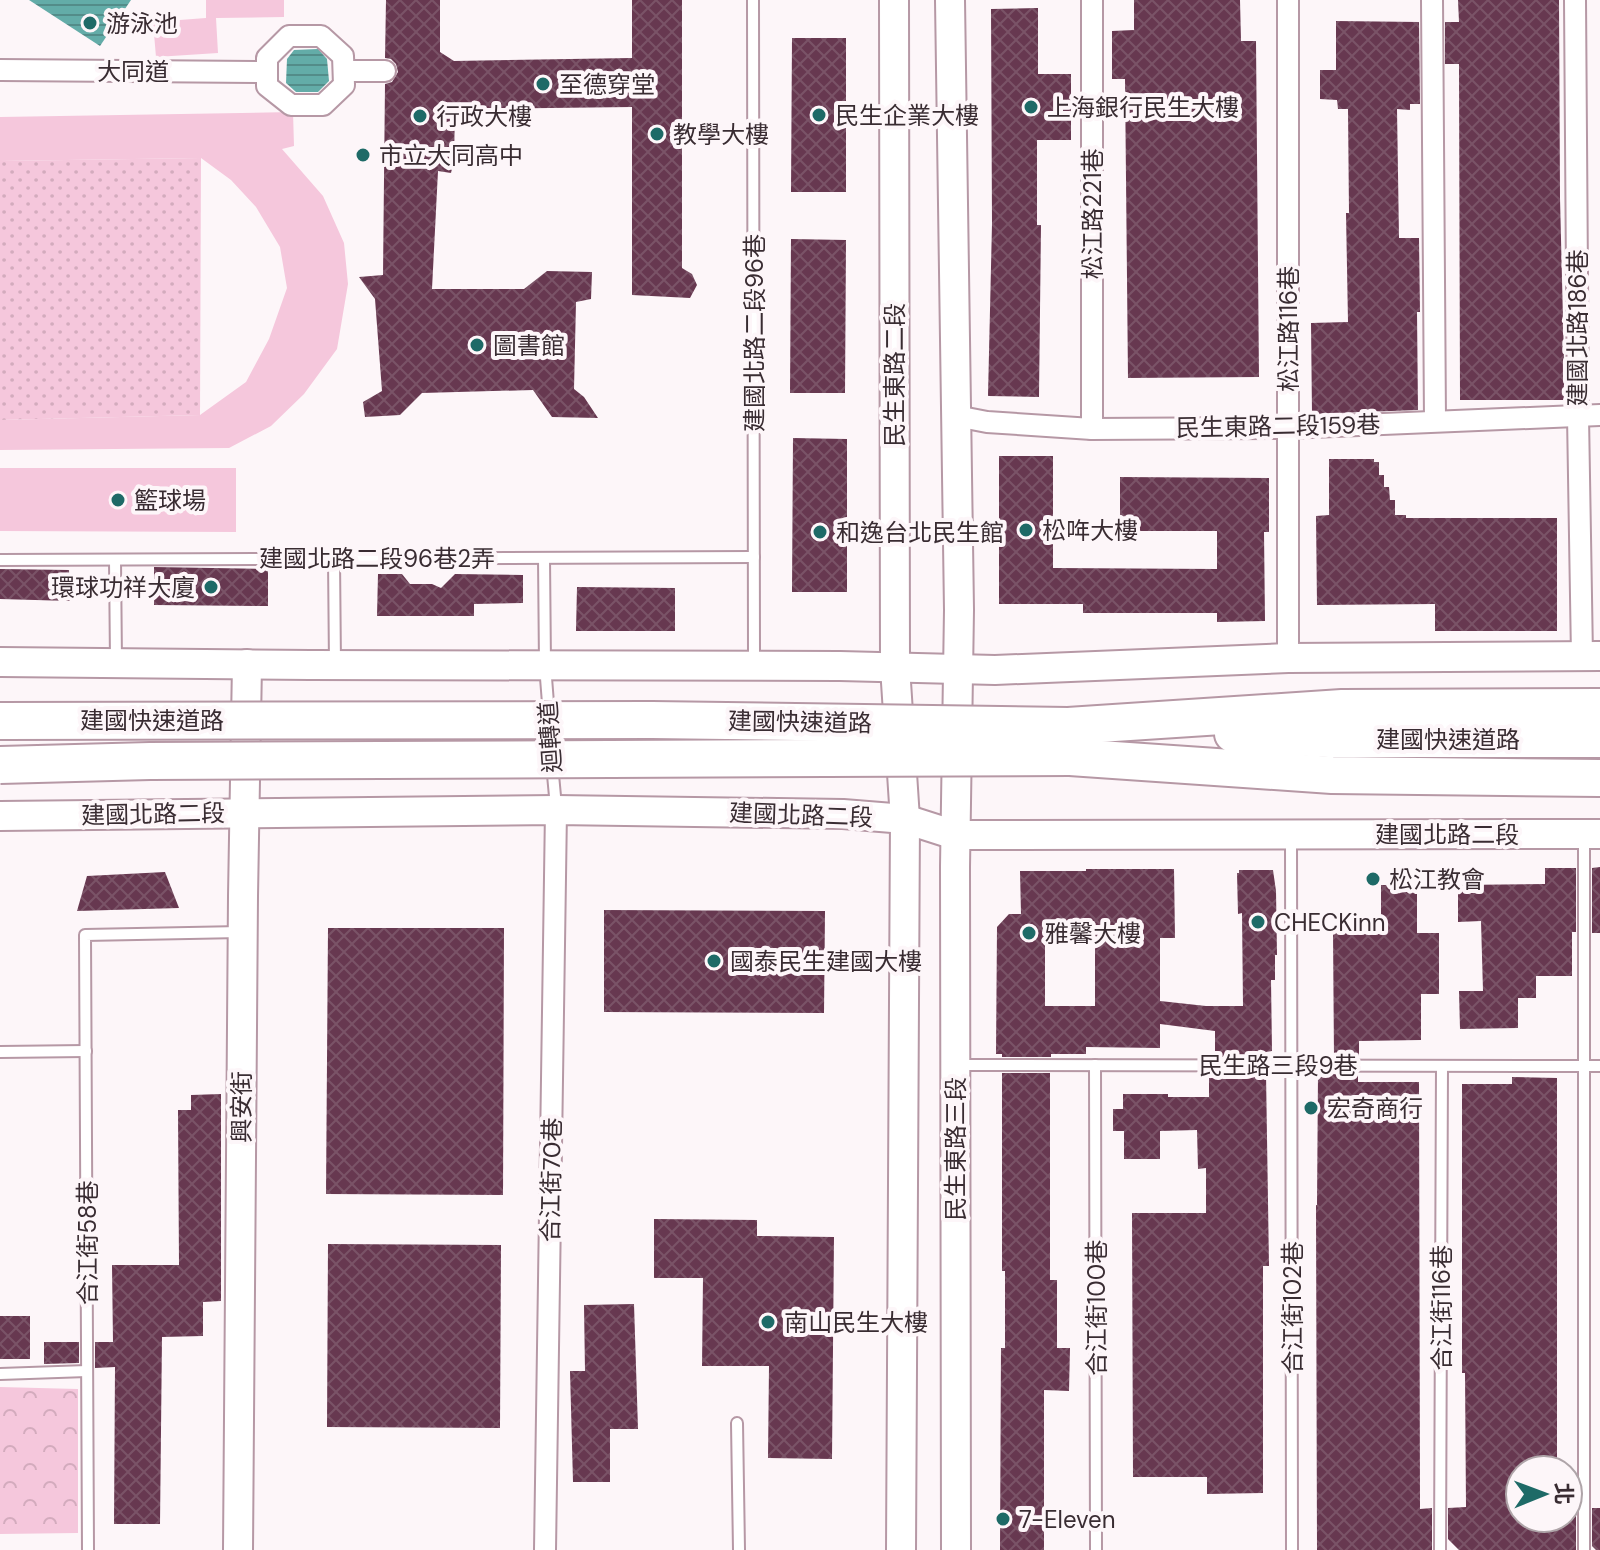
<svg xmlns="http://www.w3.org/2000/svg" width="1600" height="1550" font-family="'DM Sans','Noto Sans TC',sans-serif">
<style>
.grass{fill:url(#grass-dots)}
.park{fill:url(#park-crowns)}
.pitch{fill:#f5c7dc}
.water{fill:url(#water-rules)}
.building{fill:url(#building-cross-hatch);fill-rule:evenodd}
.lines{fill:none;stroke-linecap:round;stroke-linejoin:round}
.lane-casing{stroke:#b698a5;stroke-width:14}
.street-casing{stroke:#b698a5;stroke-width:24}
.secondary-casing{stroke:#b698a5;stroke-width:32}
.highway-casing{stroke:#b698a5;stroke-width:40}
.lane{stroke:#fff;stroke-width:10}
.street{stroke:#fff;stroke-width:20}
.secondary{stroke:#fff;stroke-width:28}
.highway{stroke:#fff;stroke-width:36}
.highway-bridge-casing{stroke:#b698a5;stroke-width:40;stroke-linecap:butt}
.highway-bridge{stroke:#fff;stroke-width:36}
.poi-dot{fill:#1e6a67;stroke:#fdf6f9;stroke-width:3}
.labels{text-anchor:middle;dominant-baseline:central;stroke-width:8;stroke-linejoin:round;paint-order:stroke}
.poi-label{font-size:24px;fill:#392c32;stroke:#fdf6f9;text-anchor:start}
.street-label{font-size:24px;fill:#392c32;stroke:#fdf6f9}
</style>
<defs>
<pattern id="grass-dots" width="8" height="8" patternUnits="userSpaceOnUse" patternTransform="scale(2)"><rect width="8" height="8" fill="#f5c7dc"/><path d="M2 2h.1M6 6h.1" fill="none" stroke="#d3abbd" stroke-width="1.8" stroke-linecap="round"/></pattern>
<pattern id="park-crowns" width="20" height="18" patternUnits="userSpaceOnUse" patternTransform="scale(2)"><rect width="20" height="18" fill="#f5c7dc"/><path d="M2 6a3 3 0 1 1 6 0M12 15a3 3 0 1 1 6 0" fill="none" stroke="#d3abbd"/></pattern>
<pattern id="water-rules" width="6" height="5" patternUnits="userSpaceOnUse" patternTransform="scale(2)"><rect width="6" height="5" fill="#63aca8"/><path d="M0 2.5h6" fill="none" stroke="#538c89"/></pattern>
<pattern id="building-cross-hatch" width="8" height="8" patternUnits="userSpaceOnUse" patternTransform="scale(2)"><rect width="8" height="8" fill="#673850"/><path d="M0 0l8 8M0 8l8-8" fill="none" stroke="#7a5367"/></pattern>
</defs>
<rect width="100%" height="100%" fill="#fdf6f9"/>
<path class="grass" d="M201,158L200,415L0,420V161Z"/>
<path class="park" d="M0,1387L78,1389V1533L0,1534Z"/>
<g class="pitch">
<path d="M206,0H284V17L216,18L218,53L156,57L153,22L206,18Z"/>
<path d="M293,112L294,146L282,149L323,196L344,243L348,284L337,349L304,394L271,426L229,448L0,450V420L200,415L246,382L269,339L287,288L280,247L256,207L231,180L201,158L0,161V117Z"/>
<path d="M0,468H236V532L0,531Z"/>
</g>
<g class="water">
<path d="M29,0H131L100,46Z"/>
<path d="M318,49L327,59L329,81L318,92H296L286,83L287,59L294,50Z"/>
</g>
<g class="building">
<path d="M386,0H440V52L454,61L632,58V0H682V268L692,274L697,285L690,298L632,295V107L455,109L454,161L451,173L438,171L432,289H524L547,271L592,272L591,299L576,302L574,389L584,397L598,418L552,417L533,390L422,393L400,415L365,417L363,402L382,391L375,299L359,277L383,275L385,84L392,82L398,72L396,64L391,59L385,58Z"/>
<path d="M1134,0H1240L1241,41H1256L1259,377L1128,378L1125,79H1112V31L1134,30Z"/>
<path d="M1458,0H1559L1560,198L1565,400H1460L1459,64H1445V22H1459Z"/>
<path d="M1038,8V74H1071V140H1037V225H1041L1039,397L988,396L992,224L991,9Z"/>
<path d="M1336,21L1419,22L1420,104H1410V110L1397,109L1399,238H1419L1420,312H1417L1418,410L1312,414L1311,323L1348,322L1346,213H1349L1348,109H1338L1337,100L1320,99V70H1336Z"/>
<path d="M792,38H846V192H791Z"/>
<path d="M791,239L846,240L845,393H790Z"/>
<path d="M793,438L847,439V592H792Z"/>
<path d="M999,456H1053V568L1217,569V531H1120V477L1269,478V532H1264L1265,621L1217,622V613H1083V604H999Z"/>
<path d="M1329,459H1374V462H1379V475H1384V487H1389L1390,500H1395V515H1406V518H1557V631H1435V604L1317,605L1316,516L1329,515Z"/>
<path d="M154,567L268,569V606L154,605Z"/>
<path d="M0,569L69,570L70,601L0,599Z"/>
<path d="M378,574H402L410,584H432L441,588L455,574L523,575V603L474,604V616H377Z"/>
<path d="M577,587L675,588V631H576Z"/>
<path d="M1600,867V933H1592V868Z"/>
<path d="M1545,868H1576V932H1572V976H1536V998H1518V1028L1460,1029L1459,991H1483L1481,921L1458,922V885L1545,884Z"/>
<path d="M1086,869H1174L1175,938H1160V1001L1206,1006H1243L1242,913L1238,914L1237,873H1239V870H1273L1276,891L1277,955H1275V980H1271L1272,1051L1266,1052V1057H1215V1031L1160,1024V1048L1086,1047V1054H1051V1057H1002V1054H996L997,927L1009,914H1021L1020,871H1086ZM1095,939V1006H1045V940Z"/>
<path d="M165,872L179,908L77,911L87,876Z"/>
<path d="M1381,885H1417V933H1439V994H1421V1040L1359,1041V1058H1334L1333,931H1381Z"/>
<path d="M604,910L825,911L824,1013L604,1012Z"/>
<path d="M328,928H504L503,1195L326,1194Z"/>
<path d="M1002,1073H1050V1280H1057V1348H1070L1069,1391L1044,1390V1550H1000L1001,1348H1005V1271H1002Z"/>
<path d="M1216,1073H1266L1269,1266H1263V1493L1207,1494V1477H1133L1132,1213H1206V1168L1198,1169L1197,1130L1160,1131V1159H1124V1131H1113V1109H1123V1094H1168V1097H1209V1078H1216Z"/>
<path d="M1318,1074H1358V1082H1419L1420,1509L1432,1508V1550H1317L1316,1205H1317Z"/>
<path d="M1512,1077L1557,1078V1470H1520V1518H1568V1508H1576V1550H1459L1448,1539V1508L1466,1507L1465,1373H1462V1084H1512Z"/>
<path d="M221,1094V1301L203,1302V1336L162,1337L160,1524H114L115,1367L95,1368V1342H113L112,1265H179L178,1110H191V1095Z"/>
<path d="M654,1219L757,1220V1236L834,1237L832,1459L768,1458L769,1366H702L703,1278H654Z"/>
<path d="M328,1244L501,1245L500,1428L327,1427Z"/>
<path d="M634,1304L638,1429H610V1482H573L570,1371H585L584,1305Z"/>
<rect x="0" y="1316" width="30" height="43"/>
<path d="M44,1342H79V1363L44,1364Z"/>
<path d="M1592,1508H1600V1550H1596L1592,1546Z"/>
</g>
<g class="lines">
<defs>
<g id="lane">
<path d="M753,0L754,662"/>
<path d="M544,558L545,665L549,716"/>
<path d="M334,559L335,665"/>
<path d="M0,560L754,557"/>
<path d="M115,560L116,662"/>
<path d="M552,764L556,807"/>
<path d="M1291,836L1292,1550"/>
<path d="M0,1052L86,1051"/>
<path d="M958,1065L1600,1066"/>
<path d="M1095,1065L1096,1550"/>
<path d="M0,1374L87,1371"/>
<path d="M737,1423L739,1550"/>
<path d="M88,1550L85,935L241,932"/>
<path d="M1440,1550L1442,1066"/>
<path d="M1584,1550V836"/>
</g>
<g id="street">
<path d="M1092,0V429"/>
<path d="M1288,0V658"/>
<path d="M1432,0L1435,421"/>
<path d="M1575,0L1578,416L1582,656"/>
<path d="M289,36H321L343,56L344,85L323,105H291L267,86V58Z"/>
<path d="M0,70L266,72"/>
<path d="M344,71H385"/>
<path d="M956,416L987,422L1092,429L1288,428L1600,415"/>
<path d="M545,1550L556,810"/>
</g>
<g id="secondary">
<path d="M894,0L895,667L905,819L901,1550"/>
<path d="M950,0L959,610L955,867L956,1550"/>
<path d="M0,662L310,665L840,666L995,670L1288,658L1600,656"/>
<path d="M0,816L556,810L843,814L905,819L955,835L1600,834"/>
<path d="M238,1550L243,896L247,664"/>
</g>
<g id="highway">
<path d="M1068,726L1342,708L1600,707"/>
<path d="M1233,734L1329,739H1600"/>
<path d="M1070,757L1332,775L1600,778"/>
</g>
</defs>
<use href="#lane" class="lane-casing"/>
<use href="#street" class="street-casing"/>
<use href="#secondary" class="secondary-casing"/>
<use href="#highway" class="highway-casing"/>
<use href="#lane" class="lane"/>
<use href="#street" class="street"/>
<use href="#secondary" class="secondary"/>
<use href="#highway" class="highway"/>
<defs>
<g id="highway-bridge">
<path d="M0,721L652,720L1068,726"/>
<path d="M0,765L150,761L1070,757"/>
</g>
</defs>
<use href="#highway-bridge" class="highway-bridge-casing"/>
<use href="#highway-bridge" class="highway-bridge"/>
</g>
<g class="poi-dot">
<circle cx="90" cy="23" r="8"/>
<circle cx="543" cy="84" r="8"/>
<circle cx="1031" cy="107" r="8"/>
<circle cx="819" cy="115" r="8"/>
<circle cx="420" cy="116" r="8"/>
<circle cx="657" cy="134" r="8"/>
<circle cx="363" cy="155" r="8"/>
<circle cx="477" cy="345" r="8"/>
<circle cx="118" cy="500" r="8"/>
<circle cx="1026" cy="530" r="8"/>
<circle cx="820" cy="532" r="8"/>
<circle cx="211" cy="587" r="8"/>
<circle cx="1373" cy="879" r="8"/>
<circle cx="1258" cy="922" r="8"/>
<circle cx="1029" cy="933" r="8"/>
<circle cx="714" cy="961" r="8"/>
<circle cx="1311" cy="1108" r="8"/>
<circle cx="768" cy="1322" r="8"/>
<circle cx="1003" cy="1519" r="8"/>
</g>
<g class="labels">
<g class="poi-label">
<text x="106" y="23">游泳池</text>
<text x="559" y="84">至德穿堂</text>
<text x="1047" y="107">上海銀行民生大樓</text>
<text x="835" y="115">民生企業大樓</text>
<text x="436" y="116">行政大樓</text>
<text x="673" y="134">教學大樓</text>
<text x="379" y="155">市立大同高中</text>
<text x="493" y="345">圖書館</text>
<text x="134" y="500">籃球場</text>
<text x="1042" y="530">松哖大樓</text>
<text x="836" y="532">和逸台北民生館</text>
<text x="195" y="587" text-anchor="end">環球功祥大廈</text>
<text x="1389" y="879">松江教會</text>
<text x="1274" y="922">CHECKinn</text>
<text x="1045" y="933">雅馨大樓</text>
<text x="730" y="961">國泰民生建國大樓</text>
<text x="1327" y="1108">宏奇商行</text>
<text x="784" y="1322">南山民生大樓</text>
<text x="1019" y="1519">7-Eleven</text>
</g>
<g class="street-label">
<text x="133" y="71">大同道</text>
<text transform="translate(1092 214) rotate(-90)">松江路221巷</text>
<text transform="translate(1577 328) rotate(-90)">建國北路186巷</text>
<text transform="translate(1288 329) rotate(-90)">松江路116巷</text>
<text transform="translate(754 333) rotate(-90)">建國北路二段96巷</text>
<text transform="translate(894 375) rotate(-90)">民生東路二段</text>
<text transform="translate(1278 426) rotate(-1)">民生東路二段159巷</text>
<text x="377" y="558">建國北路二段96巷2弄</text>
<text x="152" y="720">建國快速道路</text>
<text transform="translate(800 722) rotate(1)">建國快速道路</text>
<text transform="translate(550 737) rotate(-94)">迴轉道</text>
<text x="1448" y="739">建國快速道路</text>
<text transform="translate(153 814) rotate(-1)">建國北路二段</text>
<text transform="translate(801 815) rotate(2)">建國北路二段</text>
<text x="1447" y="834">建國北路二段</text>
<text x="1278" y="1065">民生路三段9巷</text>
<text transform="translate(241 1107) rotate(-90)">興安街</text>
<text transform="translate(955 1149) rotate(-90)">民生東路三段</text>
<text transform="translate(551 1180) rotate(-89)">合江街70巷</text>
<text transform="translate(87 1243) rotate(-90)">合江街58巷</text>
<text transform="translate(1096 1308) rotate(-90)">合江街100巷</text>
<text transform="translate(1292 1308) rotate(-90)">合江街102巷</text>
<text transform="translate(1441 1308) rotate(-90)">合江街116巷</text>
</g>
</g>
<g transform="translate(1544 1494) rotate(89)"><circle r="38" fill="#fdf6f9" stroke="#afa5a9" stroke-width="2"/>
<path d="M0-6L14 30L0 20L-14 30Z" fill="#1e6a67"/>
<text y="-12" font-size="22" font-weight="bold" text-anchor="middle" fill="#392c32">北</text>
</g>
</svg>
